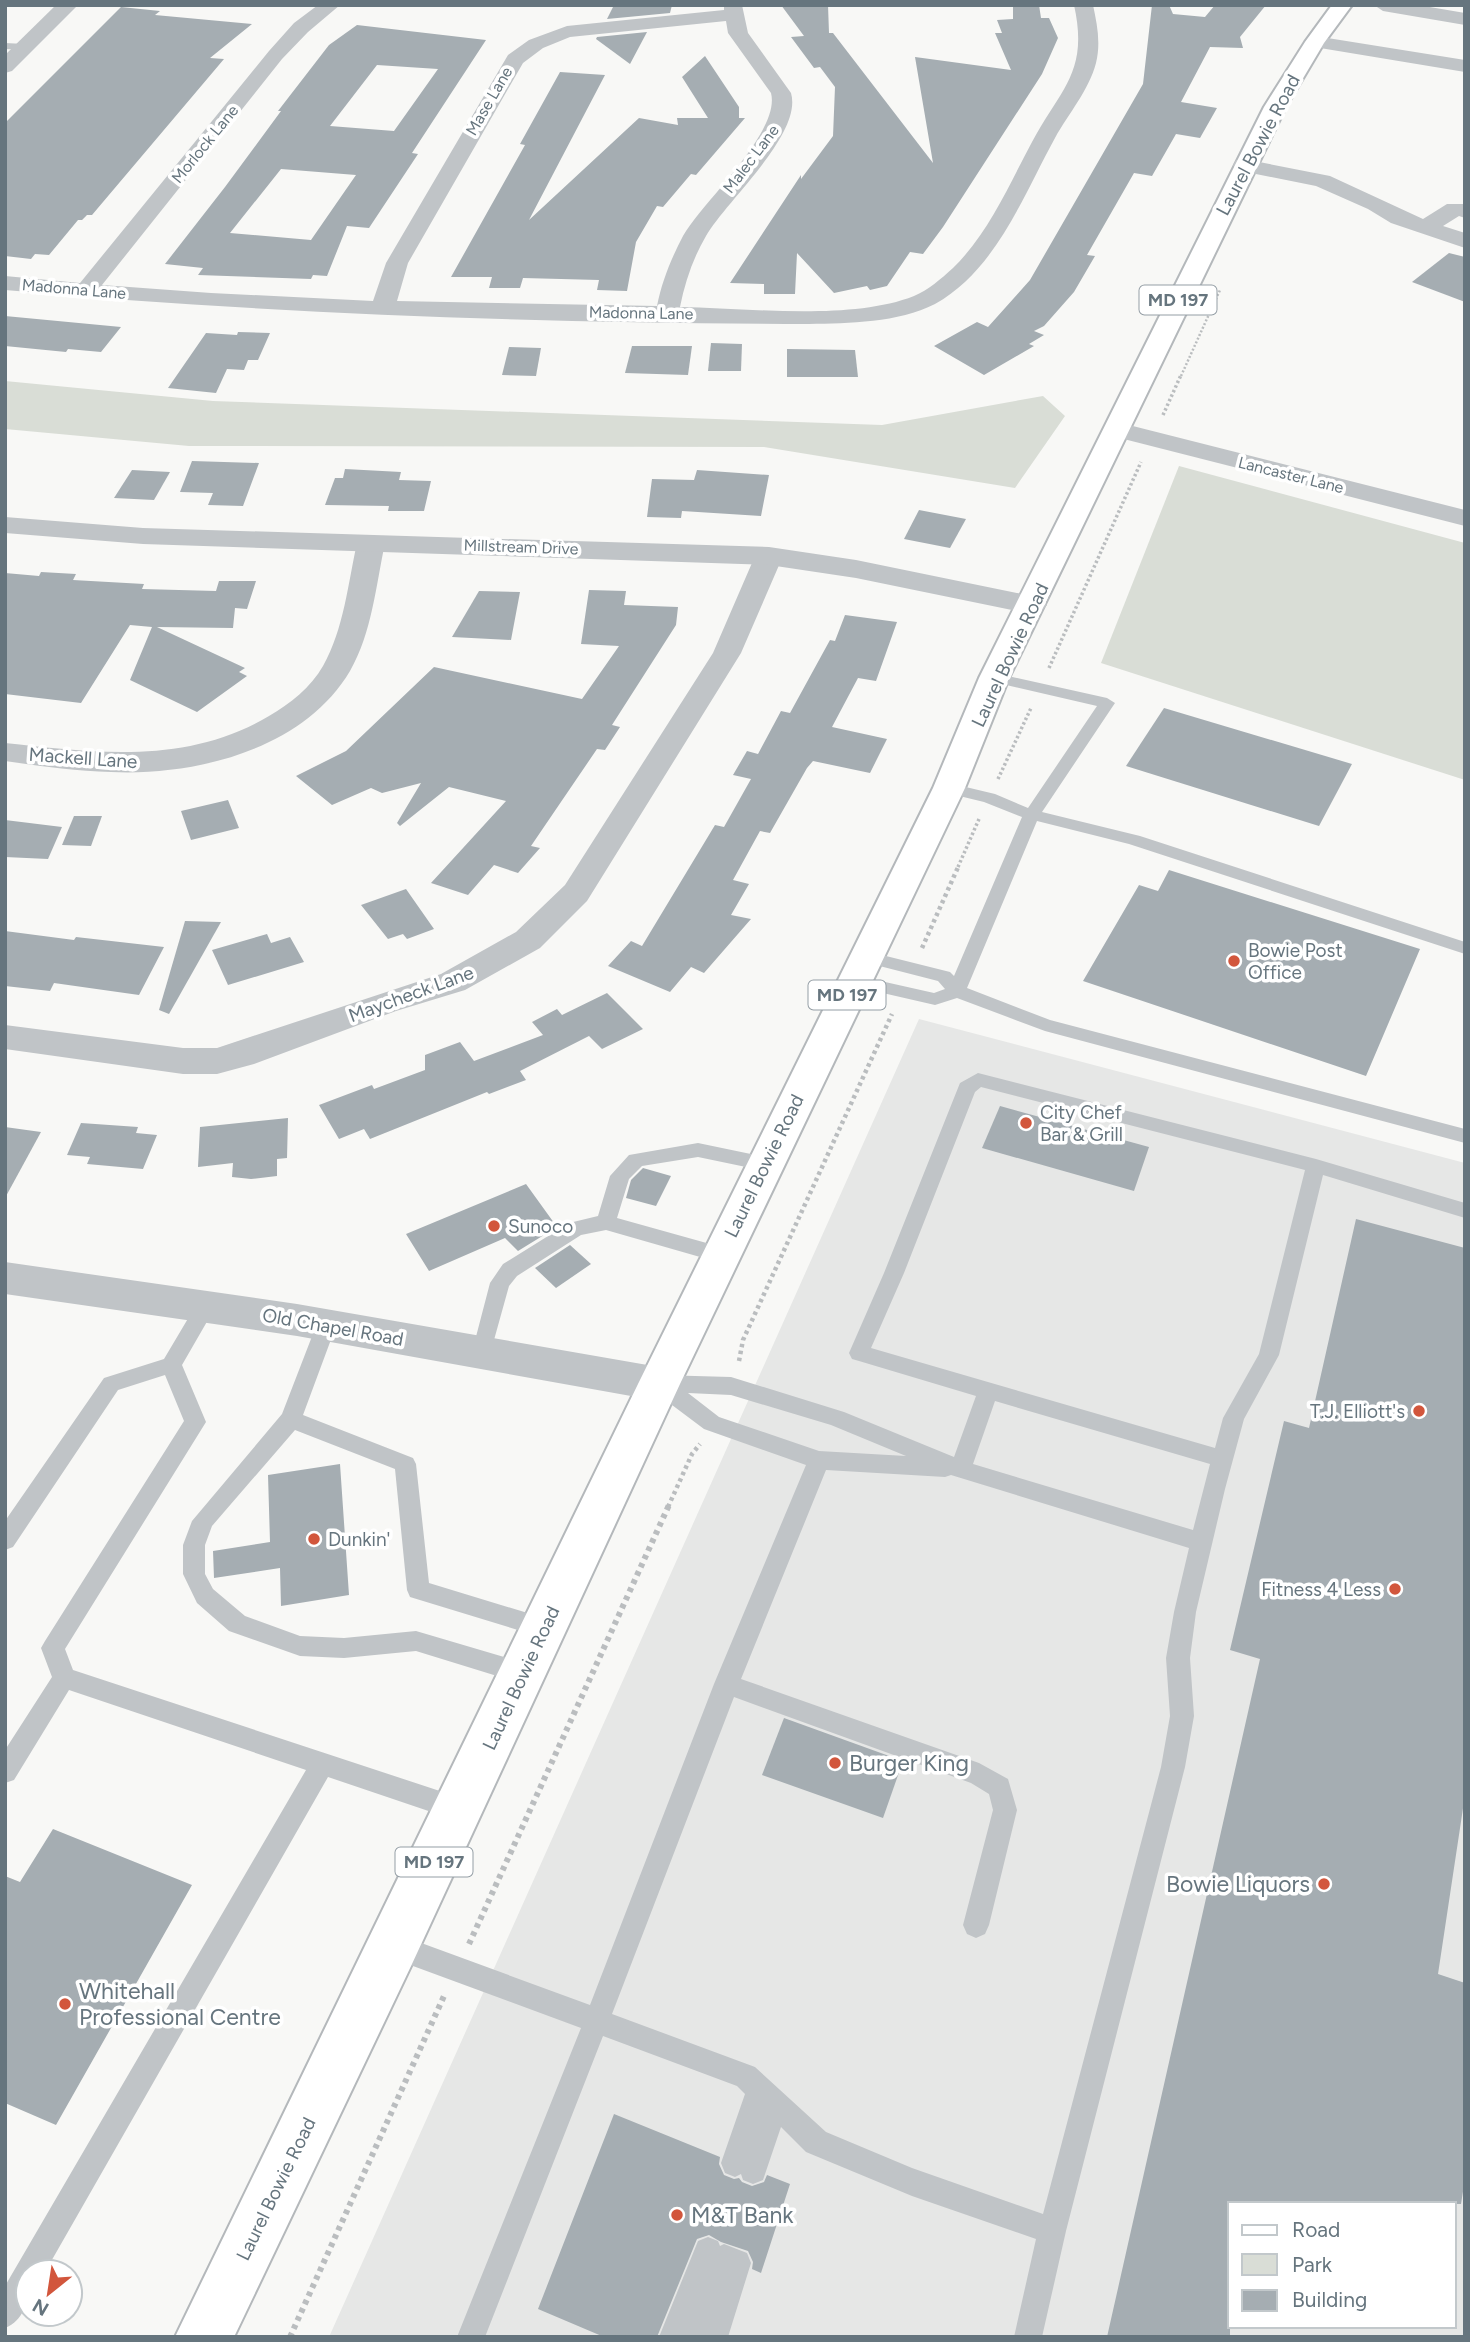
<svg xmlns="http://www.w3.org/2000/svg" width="1470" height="2342" font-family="Figtree,sans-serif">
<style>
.built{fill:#e6e7e6;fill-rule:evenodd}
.green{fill:#d9ddd6}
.building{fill:#a5adb2;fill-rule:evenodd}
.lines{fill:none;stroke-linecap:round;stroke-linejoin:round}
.primary-casing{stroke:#b4b8bb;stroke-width:4}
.path-far3{stroke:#babdbf;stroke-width:2.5;stroke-dasharray:2 2;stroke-linecap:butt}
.path-far2{stroke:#babdbf;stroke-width:3.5;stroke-dasharray:2.5 2.5;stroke-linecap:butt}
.path-far1{stroke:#babdbf;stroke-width:4.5;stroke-dasharray:3.5 3.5;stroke-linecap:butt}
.path{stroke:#babdbf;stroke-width:6;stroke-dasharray:4.5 4.5;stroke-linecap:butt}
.service{fill:#c0c4c7;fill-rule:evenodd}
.minor{fill:#c0c4c7;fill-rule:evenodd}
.tertiary{fill:#c0c4c7;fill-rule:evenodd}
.primary{fill:#fff;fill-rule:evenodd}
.poi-dot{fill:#d2563c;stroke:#fff;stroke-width:2.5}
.labels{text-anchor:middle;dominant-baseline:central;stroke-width:7;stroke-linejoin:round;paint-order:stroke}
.far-street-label{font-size:16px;fill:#66757e;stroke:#fff}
.shield{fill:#fff;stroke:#949ea5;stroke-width:2}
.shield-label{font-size:18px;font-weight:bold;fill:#66757e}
.street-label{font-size:19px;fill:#66757e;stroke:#fff}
.poi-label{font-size:19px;fill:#66757e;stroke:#fff;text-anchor:start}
.near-poi-label{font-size:23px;fill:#66757e;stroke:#fff;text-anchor:start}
</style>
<rect width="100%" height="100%" fill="#f8f8f6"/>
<path class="built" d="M919,1019L1465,1163V2337H329ZM1230,2204H1454V2326H1230Z"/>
<g class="green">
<path d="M5,381L213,401L882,425L1043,396L1065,416L1015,488L764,447L189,446L5,429Z"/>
<path d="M1179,466L1465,543V780L1101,663Z"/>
</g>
<g class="building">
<path d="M614,5H672L670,13L607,19Z"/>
<path d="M781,5H828L829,33H833L933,163L915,57L1011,70L995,33H1002L997,20L1013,19V5H1039L1041,18H1049L1058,38L1042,74L943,227L923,254L910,252L887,286L870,290L867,286L834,293L797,253L795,294H764V284L730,283L801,175V179L833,136L835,87L820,67L814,68L791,37L804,36Z"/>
<path d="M1152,5H1169L1173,14L1205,17L1215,5H1266L1240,37L1243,48L1210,47L1181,102L1217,108L1200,138L1176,134L1152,176L1134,173L1087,255L1095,256L1074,292L1044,326L1034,331L1044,335L1029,344L1034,346L984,375L934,346L977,322L988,327L1030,280L1143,84Z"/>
<path d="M121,7L160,11L155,15L252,24L210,58L224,59L92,215H87L82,220H78L49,255L35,254L31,259L5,256V123Z"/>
<path d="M357,25L486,40L412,153L418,154L369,228L347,226L327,276L313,275L311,279L198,275L203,268L165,264L225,187L281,111H278L329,45ZM377,65L438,69L394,131L330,126ZM281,169L356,175L311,240L230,233Z"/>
<path d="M647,32L630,64L596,39L597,37Z"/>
<path d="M705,56L739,107V118H745L696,175L691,174L663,207L657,206L636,242L627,291L597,290L599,280L523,278L520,288H489L492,277H451L525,145L520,144L560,72L605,75L529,220L639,118L678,125L677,118H708L682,77Z"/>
<path d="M1449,253L1465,257V302L1412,282Z"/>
<path d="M5,316L121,327L101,352L68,349L66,352L5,346Z"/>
<path d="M238,332L270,333L258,360H248L244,370L227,369L216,393L168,388L206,333L237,335Z"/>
<path d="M711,343L742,344L741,371H708Z"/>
<path d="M632,346H692L688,375L625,373Z"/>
<path d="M509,347L541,348L536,376L502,375Z"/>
<path d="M787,349L855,350L858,377H787Z"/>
<path d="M192,461L259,463L243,506L208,505L213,493L180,492Z"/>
<path d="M345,469L401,472L399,480L431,481L424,511H388L389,506L325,505L335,478H343Z"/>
<path d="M132,470L170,472L154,500L114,498Z"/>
<path d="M697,470L769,475L761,516L682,511L681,518L647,517L652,479L694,480Z"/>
<path d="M919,510L966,519L950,548L904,539Z"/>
<path d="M41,572L76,574L73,580L144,584L142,589L216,591L219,581H256L247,609L235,608L233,628L157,627L245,668L239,672L247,676L197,712L130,680L152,627L130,625L81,703L5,694V573L39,576Z"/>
<path d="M589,590L626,591L624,605L678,607L676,625L612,725L620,727L605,750L597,749L531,846L540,848L518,873L494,865L468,895L431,883L506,801L449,787L400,826L397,823L421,783L382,793L371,788L332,805L296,776L346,751L434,667L582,699L619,646L581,644Z"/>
<path d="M479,591L520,592L511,640L452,637Z"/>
<path d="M845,615L897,622L876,681L858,678L832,727L887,739L870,773L813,761L807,768L770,833L760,831L733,880L749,884L731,915L751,919L704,973L691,967L670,992L608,966L631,941L642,946L715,825L724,827L751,779L733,775L747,751L758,754L781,711L790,713L830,640L835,641Z"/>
<path d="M1164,708L1352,764L1319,826L1126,766Z"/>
<path d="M228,800L239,828L191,840L181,811Z"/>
<path d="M74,816H102L91,846L62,845Z"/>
<path d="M5,820L62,827L48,859L5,857Z"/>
<path d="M1169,870L1420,949L1366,1076L1083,981L1139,885L1158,891Z"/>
<path d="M406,889L434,929L407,939L403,934L388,939L361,905Z"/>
<path d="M185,921L221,922L169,1014L159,1010Z"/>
<path d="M5,931L74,940L76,937L164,947L139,995L54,983L50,991L5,986Z"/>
<path d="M267,934L271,943L290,937L304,962L228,985L212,950Z"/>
<path d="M607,993L643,1029L602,1049L589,1036L520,1071L526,1080L489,1094L487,1092L370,1139L364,1129L339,1139L319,1105L372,1085L374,1089L425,1070V1055L460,1042L474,1061L543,1035L532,1022L557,1009L562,1015Z"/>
<path d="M1000,1106L1149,1147L1134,1191L982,1148Z"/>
<path d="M288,1118L287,1158L277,1159V1176L251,1179L232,1177L233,1163L198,1167L200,1127Z"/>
<path d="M81,1123L138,1127L136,1133L157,1135L143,1169L87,1164L90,1157L67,1155Z"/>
<path d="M5,1127L41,1132L5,1198Z"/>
<path d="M643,1168L671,1176L656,1206L626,1198L631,1180Z"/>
<path d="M526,1184L557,1227L518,1251L505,1238L429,1271L406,1234Z"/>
<path d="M1356,1219L1465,1248V1795L1438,1974L1465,1983V2179L1461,2204H1230V2337H1107L1260,1659L1230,1650L1284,1421L1309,1428Z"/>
<path d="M570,1245L591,1264L556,1288L535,1268Z"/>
<path d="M340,1464L349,1595L281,1606L280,1568L214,1578L213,1551L270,1542L268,1475Z"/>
<path d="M784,1718L903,1761L883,1818L762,1775Z"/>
<path d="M53,1829L192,1885L56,2125L5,2103V1876L20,1882Z"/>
<path d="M614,2114L720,2157L719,2164L724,2175L734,2179L739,2178L742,2182L752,2186L764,2182L767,2175L790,2184L761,2273L752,2269L753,2262L748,2251L721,2242L709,2235L697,2239L657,2337H604L538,2309Z"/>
</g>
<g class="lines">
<defs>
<path id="primary" d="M1332,5H1352L1324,43L1286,107L1009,678L965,788L680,1384L412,1964L234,2337H175L638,1384L933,788L979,678L1264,107L1305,42Z"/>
</defs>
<use href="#primary" class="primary-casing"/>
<path class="path-far3" d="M1181,376L1220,290"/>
<g class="path-far2">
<path d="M1163,415L1181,375"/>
<path d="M1049,668L1141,462"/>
<path d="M998,779L1031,708"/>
<path d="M958,867L979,819"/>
</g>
<g class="path-far1">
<path d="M922,948L959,865"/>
<path d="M739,1361L743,1340L892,1014"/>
<path d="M668,1507L692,1454L700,1444"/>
</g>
<g class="path">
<path d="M469,1944L669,1505"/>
<path d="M290,2337L444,1996"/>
</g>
<g class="service">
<path d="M5,43L25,44L30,47L25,50L5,49Z"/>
<path d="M994,673L1107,698L1115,703L1042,812L1140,836L1465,942V954L1129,844L1037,821L967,988L1050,1020L1465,1129V1143L1045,1031L957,998L935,1005L848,985L845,981L854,975L934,993L945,989L938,981L860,961L857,957L866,951L950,972L954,976L1022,817L984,802L943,792L941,788L949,783L995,794L1028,808L1097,706L989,681L986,678Z"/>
<path d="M978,1073L1316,1159L1465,1203V1218L1323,1175L1279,1355L1244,1419L1225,1489L1196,1612L1190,1658L1194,1716L1185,1767L1066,2231L1042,2337H1014L1036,2239L912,2196L806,2152L781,2127L763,2180L753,2184L743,2180L741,2174L735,2177L725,2173L721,2163L745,2094L737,2086L603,2036L485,2337H457L581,2028L394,1959L385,1955L381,1946L385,1937L394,1933L590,2005L714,1684L806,1465L704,1429L652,1390L649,1384L652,1378L659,1375L731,1377L844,1412L954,1457L976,1396L859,1361L852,1359L849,1353L884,1273L960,1083ZM981,1087L1305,1170L1259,1354L1223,1418L1215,1448L871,1348L904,1273L975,1092ZM688,1393L731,1395L831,1425L906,1456L819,1451L719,1417ZM995,1401L1210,1464L1193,1530L973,1464ZM826,1470L945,1477L951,1475L1189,1548L1174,1612L1166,1658L1170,1716L1161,1767L1043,2214L912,2168L826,2132L755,2067L612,2014L734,1697L971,1783L989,1794L993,1810L963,1925L967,1934L976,1938L985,1934L989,1925L1017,1810L1008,1779L979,1763L741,1679Z"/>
<path d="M698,1143L765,1157L772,1159L775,1164L772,1169L765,1171L698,1157L642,1166L629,1179L617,1218L728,1249L731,1255L728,1261L721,1263L606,1230L581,1235L517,1276L509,1286L489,1358L482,1360L475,1358L472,1352L490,1283L503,1264L569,1223L598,1216L610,1176L629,1155Z"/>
<path d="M206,1298L213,1300L216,1306L182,1365L206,1422L65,1649L73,1670L458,1797L467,1801L470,1809L467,1817L458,1821L328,1777L45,2272H28C28,2294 29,2318 5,2328V2286L306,1770L69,1690L14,1780L5,1783V1750L52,1677L41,1648L45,1641L184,1421L165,1375L118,1390L13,1547L5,1550V1521L104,1378L164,1359L199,1300Z"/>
<path d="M326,1318L333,1320L336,1326L303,1415L413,1458L416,1464L429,1583L544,1618L552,1621L555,1628L552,1635L544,1638L410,1597L407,1590L395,1469L295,1430L212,1526L205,1545V1574L213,1589L245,1616L300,1636L344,1638L416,1631L531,1665L535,1673L531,1681L523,1684L416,1651L344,1658L300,1656L229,1631L197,1603L183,1574V1545L192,1521L282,1414L316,1326L319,1320Z"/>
<path d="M708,2237L718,2241L720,2246L724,2244L747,2253L751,2263L728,2337H659L698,2241Z"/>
</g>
<g class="minor">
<path d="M318,5H340L308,32L282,59L102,285L211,293L373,301L386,263L508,55L529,40L567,26L724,10V5H742L748,33L791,93C803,134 726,201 706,236C693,258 685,282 680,307C748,308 851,321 914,296C928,290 941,279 953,268C988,234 1009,185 1032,142C1061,88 1089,72 1074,5H1093C1097,24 1101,43 1096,63C1089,90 1069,113 1055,138C1023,196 996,270 935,304C898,323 849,323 809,324C541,323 273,314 5,290V276L80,283L269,51L294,23ZM726,21L728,33L771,93C781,132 703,201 683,236C671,259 662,281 657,306L397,301L408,263L523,63L543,48L570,37Z"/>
<path d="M1374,5H1418L1465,13V25L1383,11Z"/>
<path d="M1315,36L1465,60V72L1308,46L1305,42L1308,38Z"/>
<path d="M1244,159L1330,176L1423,219L1447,204H1465V218L1459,216L1443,226L1465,233V248L1391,223L1368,209L1316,186L1236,170L1233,165L1236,160Z"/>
<path d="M1117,422L1465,510V526L1108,435L1104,430L1108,425Z"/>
<path d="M371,535L381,537L385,543C376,585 372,633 350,671C304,749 196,776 111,772C76,771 40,766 5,761V743C96,753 187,765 269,716C290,704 311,687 323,666C344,629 348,583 357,543L361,537Z"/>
<path d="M769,548L779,550L783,556L741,653L587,901L540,948L465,990L396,1011L254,1064L217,1074H183L5,1049V1025L183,1048H217L441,974L516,932L565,885L713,653L755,556L759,550Z"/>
</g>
<g class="tertiary">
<path d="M56,5H78L12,71L5,73V55Z"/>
<path d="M5,517L143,528L769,547L856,560L1032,596L1042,599L1047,605L1042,611L1032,614L856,578L769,565L143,544L5,533Z"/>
<path d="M5,1262L297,1304L659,1367L674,1372L680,1384L674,1396L659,1401L297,1336L5,1294Z"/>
</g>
<use href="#primary" class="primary"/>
</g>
<g class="poi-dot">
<circle cx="1234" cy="961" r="7"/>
<circle cx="1026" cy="1123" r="7"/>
<circle cx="494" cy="1226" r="7"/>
<circle cx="1419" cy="1411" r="7"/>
<circle cx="314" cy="1539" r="7"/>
<circle cx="1395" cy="1589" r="7"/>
<circle cx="835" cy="1763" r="7"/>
<circle cx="1324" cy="1884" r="7"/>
<circle cx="65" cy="2004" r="7"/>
<circle cx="677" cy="2215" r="7"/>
</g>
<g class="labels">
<g class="far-street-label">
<text transform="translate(489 101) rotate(-60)">Mase Lane</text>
<text transform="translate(205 144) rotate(-51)">Morlock Lane</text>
<text transform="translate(751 159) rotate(-53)">Malec Lane</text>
<text transform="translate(74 289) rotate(5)">Madonna Lane</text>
<text transform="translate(641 313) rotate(1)">Madonna Lane</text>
<text transform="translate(1291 475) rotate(14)">Lancaster Lane</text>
<text transform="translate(521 547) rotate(2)">Millstream Drive</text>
</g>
<g class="shield">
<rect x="1139.5" y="285.5" width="77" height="29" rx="5"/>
<rect x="808.5" y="980.5" width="77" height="29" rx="5"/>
<rect x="395.5" y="1847.5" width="77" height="29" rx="5"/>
</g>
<g class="shield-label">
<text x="1178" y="300">MD 197</text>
<text x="847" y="995">MD 197</text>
<text x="434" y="1862">MD 197</text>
</g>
<g class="street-label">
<text transform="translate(1258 145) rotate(-62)">Laurel Bowie Road</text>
<text transform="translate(1010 655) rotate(-65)">Laurel Bowie Road</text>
<text transform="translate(83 758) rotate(4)">Mackell Lane</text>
<text transform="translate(411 994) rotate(-20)">Maycheck Lane</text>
<text transform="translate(764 1166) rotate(-64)">Laurel Bowie Road</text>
<text transform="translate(333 1327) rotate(10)">Old Chapel Road</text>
<text transform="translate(521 1678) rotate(-65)">Laurel Bowie Road</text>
<text transform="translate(276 2189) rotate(-64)">Laurel Bowie Road</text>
</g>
<g class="poi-label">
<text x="1248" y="950">Bowie Post<tspan x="1248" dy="22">Office</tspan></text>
<text x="1040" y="1112">City Chef<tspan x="1040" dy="22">Bar &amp; Grill</tspan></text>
<text x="508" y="1226">Sunoco</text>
<text x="1405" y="1411" text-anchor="end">T.J. Elliott's</text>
<text x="328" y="1539">Dunkin'</text>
<text x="1381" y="1589" text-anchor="end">Fitness 4 Less</text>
</g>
<g class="near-poi-label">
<text x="849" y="1763">Burger King</text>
<text x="1310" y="1884" text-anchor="end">Bowie Liquors</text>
<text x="79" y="1991">Whitehall<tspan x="79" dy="26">Professional Centre</tspan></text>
<text x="691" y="2215">M&amp;T Bank</text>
</g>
</g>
<rect width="1470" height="2342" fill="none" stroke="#66757e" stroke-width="14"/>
<rect x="1228" y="2202" width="228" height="126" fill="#ffffff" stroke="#c2c8cb" stroke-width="2"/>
<rect x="1242" y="2225" width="35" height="10" fill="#ffffff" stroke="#c2c8cb" stroke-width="2"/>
<text x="1292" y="2237" font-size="21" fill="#66757e">Road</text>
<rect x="1242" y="2254" width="35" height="21" fill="#d9ddd6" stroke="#c2c8cb" stroke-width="2"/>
<text x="1292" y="2272" font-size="21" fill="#66757e">Park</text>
<rect x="1242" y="2290" width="35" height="21" fill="#a5adb2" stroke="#c2c8cb" stroke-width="2"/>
<text x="1292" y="2307" font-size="21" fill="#66757e">Building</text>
<g transform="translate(49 2293) rotate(210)"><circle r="33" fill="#ffffff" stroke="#c2c8cb" stroke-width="2"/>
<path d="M0-5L12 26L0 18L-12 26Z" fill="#d2563c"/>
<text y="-10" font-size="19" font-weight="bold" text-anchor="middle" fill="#66757e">N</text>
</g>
</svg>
